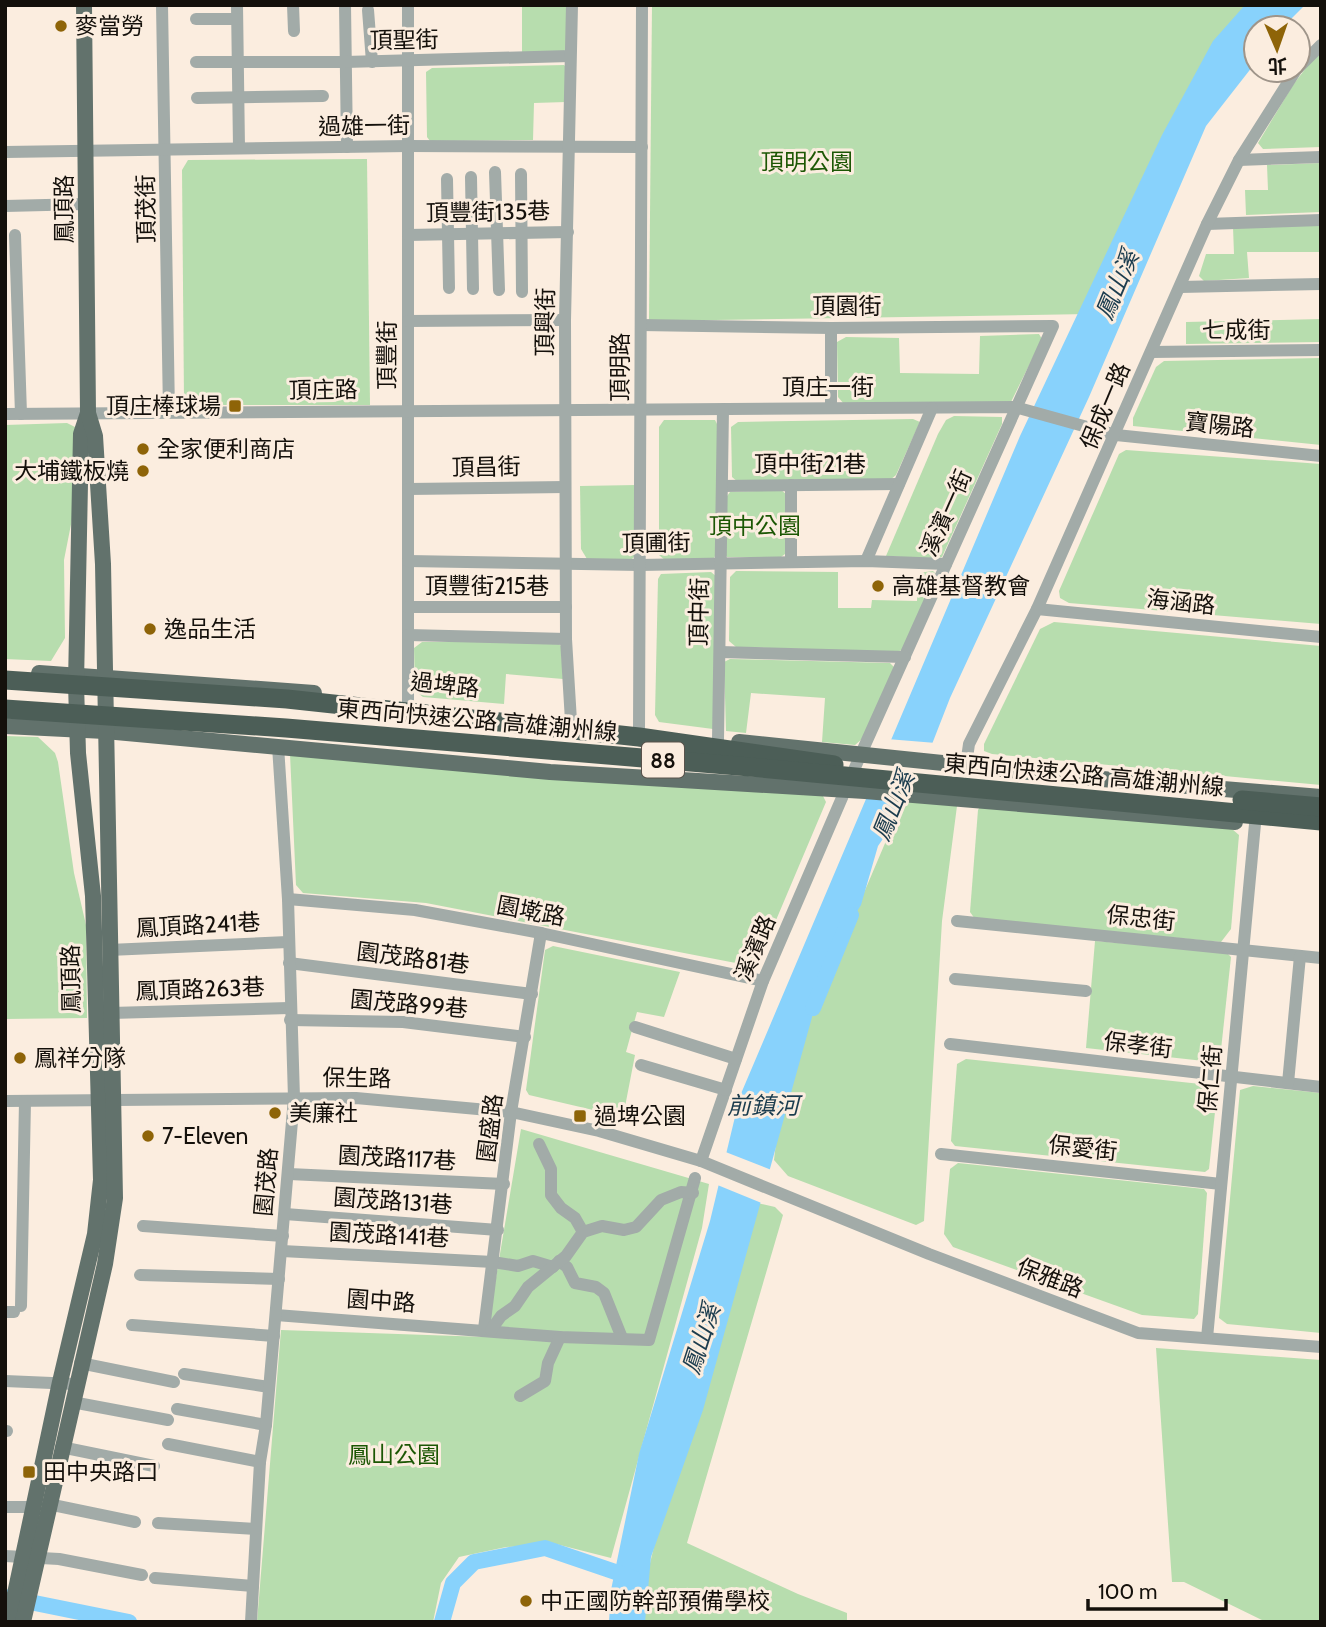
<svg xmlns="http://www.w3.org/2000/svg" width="1326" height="1627" font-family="Cabin,'Noto Sans TC',sans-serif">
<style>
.green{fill:#b7ddae}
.water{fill:#88d2fc}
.pier{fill:#fbeddf}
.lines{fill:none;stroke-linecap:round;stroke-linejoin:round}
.river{stroke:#88d2fc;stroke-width:16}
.minor{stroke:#a2aba8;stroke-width:12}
.major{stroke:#62726c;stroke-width:16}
.highway{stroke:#4c5e57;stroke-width:19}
.poi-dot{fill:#8e6408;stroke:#fbeddf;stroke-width:2.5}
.labels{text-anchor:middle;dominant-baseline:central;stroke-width:6;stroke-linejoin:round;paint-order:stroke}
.shield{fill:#fbeddf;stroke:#59524b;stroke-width:2}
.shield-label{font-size:21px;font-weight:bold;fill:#14100b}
.poi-label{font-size:23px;fill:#14100b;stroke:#fbeddf;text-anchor:start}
.street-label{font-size:23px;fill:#14100b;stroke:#fbeddf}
.park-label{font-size:23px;fill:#1c5704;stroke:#fbeddf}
.water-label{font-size:24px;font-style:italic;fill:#1b3c4e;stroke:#fbeddf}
</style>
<rect width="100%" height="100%" fill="#fbeddf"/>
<g class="green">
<path d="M522,5H567L566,49L562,53L522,54Z"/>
<path d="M652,5H1249L1089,314L649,321Z"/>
<path d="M1321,48V147L1263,149L1258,143L1293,85Z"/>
<path d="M564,65L567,68L566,102L534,103L533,140L430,141L427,137L426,72L432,68Z"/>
<path d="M367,159L370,405H191L184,400L182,170L188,160Z"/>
<path d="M1321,163V212L1246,215L1245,190H1268L1267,165Z"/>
<path d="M1321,225V252H1247L1249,278L1204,281L1199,276L1206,254H1234L1233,227Z"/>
<path d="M1321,319V342L1186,344V322Z"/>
<path d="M1039,334L1042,339L1010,404H844L838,397L837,342L846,337L899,338L900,373L979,374L980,336Z"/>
<path d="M1321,358V445L1133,426V418L1156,367L1164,361Z"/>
<path d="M954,416L1002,417V424L942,557L935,559L886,556L938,434L946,420Z"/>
<path d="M913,419L920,422L896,475L890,480L738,482L732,477L731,427L738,422Z"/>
<path d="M664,420H715L719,428L717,554L712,560L666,561L659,555V427Z"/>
<path d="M67,423L75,427V504L64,560L65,638L51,661L5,659V425Z"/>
<path d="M1126,450L1321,464V624L1069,603L1060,598L1059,591L1119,454Z"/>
<path d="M636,485L637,554L632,559H587L581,549L580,486Z"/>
<path d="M781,490L786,494L785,554L781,557H727L724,553L725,499L730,492Z"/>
<path d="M736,571L838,572V608H871L872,600L917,601L918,573L933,571L937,575L904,649L897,652L736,647L729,641L730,577Z"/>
<path d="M711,572L717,577L713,729L659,722L655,715L658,579L661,574Z"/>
<path d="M1054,622L1321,646V785L992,754L984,751V744L1040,629Z"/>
<path d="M422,642H557L561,646L563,679L506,674L504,704L423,697L415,691L414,648Z"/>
<path d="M730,659L890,663L895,668L862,739L855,745L822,742L825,698L751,693L746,733L726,731L724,662Z"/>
<path d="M5,736L38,737L55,753L58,762L74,873L86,925L87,1018L5,1019Z"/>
<path d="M290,754L822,794L826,802L760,958L755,962L741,964L426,903L303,893L296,885Z"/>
<path d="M903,801L957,806L942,921L924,1221L916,1225L788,1176L774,1160L783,1083Z"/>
<path d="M981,805L1232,829L1239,835L1231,929L1221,942L975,919L970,912L978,810Z"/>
<path d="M1095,941L1226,952L1231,957L1220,1059L1213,1062L1086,1048Z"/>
<path d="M553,946L680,972L664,1017L637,1012L626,1052L635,1055L623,1117L529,1095L526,1090L545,950Z"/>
<path d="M966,1059L1210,1085L1217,1093L1209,1169L1205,1172L955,1146L951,1141L957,1064Z"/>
<path d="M1253,1086L1321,1093V1333L1227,1324L1219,1318L1240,1090Z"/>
<path d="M521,1129L709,1184L702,1228L611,1558L556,1544L506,1547L459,1557L441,1583L433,1622H257L281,1330L486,1337Z"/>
<path d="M958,1163L1204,1189L1207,1193L1198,1314L1194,1319L1142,1315L953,1247L944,1234L950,1169Z"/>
<path d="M757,1203L775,1207L783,1215L687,1543L798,1594L847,1613V1622H643L641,1600L682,1432Z"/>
<path d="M1156,1348L1321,1360V1622H1266L1184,1582H1172Z"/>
</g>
<path class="water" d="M1245,5H1305L1282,28H1256V62L1206,126L1089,397L950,698L911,798L878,846L861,905L829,956L703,1410L651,1557L645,1622H609L611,1590L639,1454L710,1221L740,1096L1020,436L1162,135L1213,41Z"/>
<g class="pier">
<path d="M887,739L936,743L914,800L862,797Z"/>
<path d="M723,1151L774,1171L764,1204L715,1184Z"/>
</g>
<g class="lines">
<g class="river">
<path d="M813,1008L851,915"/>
<path d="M5,1597L129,1622"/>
<path d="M442,1622L453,1583L474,1562L545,1548L633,1578"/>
</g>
<g class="minor">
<path d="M162,5L169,412"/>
<path d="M237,5L239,148"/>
<path d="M293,5L294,31"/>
<path d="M345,5L347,147"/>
<path d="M408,5V705"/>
<path d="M368,10L372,62"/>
<path d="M196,19H237"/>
<path d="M196,62H345L570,56"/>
<path d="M1298,68L1321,45"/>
<path d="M197,98L323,96"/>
<path d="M5,152L408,146L642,147"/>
<path d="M1239,160L1321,157"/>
<path d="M495,172L499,290"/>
<path d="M521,174L522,292"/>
<path d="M471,177L473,289"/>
<path d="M447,179L449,288"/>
<path d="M5,206L87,204"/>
<path d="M1207,224L1321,220"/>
<path d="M15,235L21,414"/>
<path d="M408,235L568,232"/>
<path d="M1180,287L1321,284"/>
<path d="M408,321L565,320"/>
<path d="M641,325L831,328L1053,326L860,756L763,981L701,1161"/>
<path d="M831,328V408"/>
<path d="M1151,352L1321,350"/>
<path d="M5,414L1015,407L1116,435L1321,456"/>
<path d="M722,486L899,484"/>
<path d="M408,489L565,487"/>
<path d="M408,561L640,565L866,561L946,564"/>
<path d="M791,561V485"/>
<path d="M866,561L932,408"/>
<path d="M408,607H566"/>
<path d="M1037,609L1321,637"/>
<path d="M408,635L566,639"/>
<path d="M720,652L905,657"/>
<path d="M571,721L566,639L565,320L572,5"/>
<path d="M639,730L642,5"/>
<path d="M718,740L723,409"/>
<path d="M966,765L969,744L1037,609L1207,224L1239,160L1296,70"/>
<path d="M288,899L415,910L541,933L763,981"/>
<path d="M957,921L1321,958"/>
<path d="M109,950L288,942"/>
<path d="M289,963L532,994"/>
<path d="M955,979L1086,991"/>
<path d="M111,1013L289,1008"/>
<path d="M290,1020L403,1022L525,1037"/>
<path d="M635,1027L736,1059"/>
<path d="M950,1044L1321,1087"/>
<path d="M641,1065L726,1090"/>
<path d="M1288,1083L1300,956"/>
<path d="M5,1101L356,1098L511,1112L599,1131L701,1161L929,1254L1138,1333L1321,1347"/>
<path d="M539,1144L551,1169V1195L561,1208L575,1218L583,1232"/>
<path d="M941,1154L1221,1184"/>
<path d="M289,1174L504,1184"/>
<path d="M285,1214L498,1230"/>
<path d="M143,1226L283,1236"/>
<path d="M282,1251L493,1262L518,1266L533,1261L553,1267"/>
<path d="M559,1261L567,1267L575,1283L596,1287L604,1293L622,1338"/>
<path d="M140,1275L279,1279"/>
<path d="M21,1306L25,1101"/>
<path d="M5,1312H14"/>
<path d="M276,1315L560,1337L649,1340L695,1178"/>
<path d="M132,1325L274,1336"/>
<path d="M484,1329L511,1112L541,933"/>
<path d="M491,1330L501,1316L515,1306L528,1287L566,1256L583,1232L602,1226L624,1230L636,1227L661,1200L681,1192L693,1193"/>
<path d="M1207,1338L1255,824"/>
<path d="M80,1363L174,1382"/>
<path d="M184,1374L269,1387"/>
<path d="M5,1381L75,1384"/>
<path d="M520,1396L545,1381L548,1363L560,1337"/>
<path d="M72,1402L168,1420"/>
<path d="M177,1409L266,1425"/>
<path d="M5,1431H7"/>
<path d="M168,1444L260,1462"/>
<path d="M61,1447L154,1466"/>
<path d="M48,1504L135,1522"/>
<path d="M5,1507H33"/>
<path d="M158,1523L256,1529"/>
<path d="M5,1556L59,1559L142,1575"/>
<path d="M155,1578L253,1586"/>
<path d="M251,1622L260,1462L266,1425L294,1098L288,899L278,746"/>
</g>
<g class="major">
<path d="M39,673L314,693"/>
<path d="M5,726L105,731L550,772L865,791L1235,822"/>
<path d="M739,742L1078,777L1321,797"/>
<path d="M9,1622L60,1382L95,1234L101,1180L93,896L78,753L76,683L81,434L88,413"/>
<path d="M23,1622L105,1264L115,1198L103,564L95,436L88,413L84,5"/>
</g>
<g class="highway">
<path d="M5,680L287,699L639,737L834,765"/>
<path d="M5,709L286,728L750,767L1321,821"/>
<path d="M1242,800L1321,807"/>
</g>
</g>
<g class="poi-dot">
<circle cx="61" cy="26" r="7"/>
<rect x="228" y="399" width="14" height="14" rx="3.5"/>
<circle cx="143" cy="449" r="7"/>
<circle cx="143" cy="471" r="7"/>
<circle cx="878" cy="586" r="7"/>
<circle cx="150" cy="629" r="7"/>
<circle cx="20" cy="1058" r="7"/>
<circle cx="275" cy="1113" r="7"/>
<rect x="573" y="1109" width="14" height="14" rx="3.5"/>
<circle cx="148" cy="1136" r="7"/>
<rect x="22" y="1465" width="14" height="14" rx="3.5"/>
<circle cx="526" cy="1601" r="7"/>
</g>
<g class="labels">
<rect class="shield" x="642" y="742.5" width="42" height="35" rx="5"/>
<g class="shield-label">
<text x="663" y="760">88</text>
</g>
<g class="poi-label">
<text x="75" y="26">麥當勞</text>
<text x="221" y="406" text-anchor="end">頂庄棒球場</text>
<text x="157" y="449">全家便利商店</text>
<text x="129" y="471" text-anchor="end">大埔鐵板燒</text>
<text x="892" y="586">高雄基督教會</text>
<text x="164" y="629">逸品生活</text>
<text x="34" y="1058">鳳祥分隊</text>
<text x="289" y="1113">美廉社</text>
<text x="594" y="1116">過埤公園</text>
<text x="162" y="1136">7-Eleven</text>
<text x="43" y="1472">田中央路口</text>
<text x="540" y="1601">中正國防幹部預備學校</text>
</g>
<g class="street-label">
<text transform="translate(404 40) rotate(-1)">頂聖街</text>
<text transform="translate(364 126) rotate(-1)">過雄一街</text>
<text transform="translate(64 209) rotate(-90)">鳳頂路</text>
<text transform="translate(146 209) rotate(-91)">頂茂街</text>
<text transform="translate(488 212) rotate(-1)">頂豐街135巷</text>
<text x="847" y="306">頂園街</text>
<text transform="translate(545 322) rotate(-89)">頂興街</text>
<text x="1236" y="330">七成街</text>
<text transform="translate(387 355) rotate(-90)">頂豐街</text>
<text transform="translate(620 367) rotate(-90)">頂明路</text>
<text x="828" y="387">頂庄一街</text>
<text transform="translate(323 390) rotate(-1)">頂庄路</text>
<text transform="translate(1105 406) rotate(-67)">保成一路</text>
<text transform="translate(1220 425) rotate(6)">寶陽路</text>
<text x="810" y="464">頂中街21巷</text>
<text transform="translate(486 467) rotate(-1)">頂昌街</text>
<text transform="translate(946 513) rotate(-66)">溪濱一街</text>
<text transform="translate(656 543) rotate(-1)">頂圃街</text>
<text x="487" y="586">頂豐街215巷</text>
<text transform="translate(1181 602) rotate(6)">海涵路</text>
<text transform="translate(699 612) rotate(-89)">頂中街</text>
<text transform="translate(445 685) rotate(6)">過埤路</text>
<text transform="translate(477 720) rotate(5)">東西向快速公路 高雄潮州線</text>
<text transform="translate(1084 775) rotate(5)">東西向快速公路 高雄潮州線</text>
<text transform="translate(531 911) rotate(11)">園墘路</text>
<text transform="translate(1141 918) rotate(6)">保忠街</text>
<text transform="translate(198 925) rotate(-3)">鳳頂路241巷</text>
<text transform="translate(755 948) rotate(-67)">溪濱路</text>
<text transform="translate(413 958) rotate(7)">園茂路81巷</text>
<text transform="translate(71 979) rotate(-91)">鳳頂路</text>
<text transform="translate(200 989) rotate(-2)">鳳頂路263巷</text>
<text transform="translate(409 1004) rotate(5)">園茂路99巷</text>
<text transform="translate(1138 1045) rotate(7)">保孝街</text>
<text transform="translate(357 1078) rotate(1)">保生路</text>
<text transform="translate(1210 1079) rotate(-85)">保仁街</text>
<text transform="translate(490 1128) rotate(-83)">園盛路</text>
<text transform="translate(1083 1148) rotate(6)">保愛街</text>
<text transform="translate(397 1158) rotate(3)">園茂路117巷</text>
<text transform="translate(266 1182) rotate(-85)">園茂路</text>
<text transform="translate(393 1201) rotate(4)">園茂路131巷</text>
<text transform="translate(389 1235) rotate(3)">園茂路141巷</text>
<text transform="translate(1050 1278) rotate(21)">保雅路</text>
<text transform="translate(381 1301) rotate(4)">園中路</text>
</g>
<g class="park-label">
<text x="807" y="162">頂明公園</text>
<text x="755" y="526">頂中公園</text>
<text x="394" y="1455">鳳山公園</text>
</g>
<g class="water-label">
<text transform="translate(1117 285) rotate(-67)">鳳山溪</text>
<text transform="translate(893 806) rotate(-68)">鳳山溪</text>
<text x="763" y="1105">前鎮河</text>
<text transform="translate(701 1339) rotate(-72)">鳳山溪</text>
</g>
</g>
<rect width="1326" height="1627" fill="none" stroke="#14100b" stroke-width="14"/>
<g transform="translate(1277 49) rotate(178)"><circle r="33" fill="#fbeddf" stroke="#9f958a" stroke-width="2"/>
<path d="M0-5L12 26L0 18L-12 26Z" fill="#8e6408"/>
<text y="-10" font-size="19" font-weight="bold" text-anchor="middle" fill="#14100b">北</text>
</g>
<path d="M1088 1599v10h138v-10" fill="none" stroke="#14100b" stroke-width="3.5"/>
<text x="1098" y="1599" font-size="21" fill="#14100b" stroke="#fbeddf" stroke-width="5" paint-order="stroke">100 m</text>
</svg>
